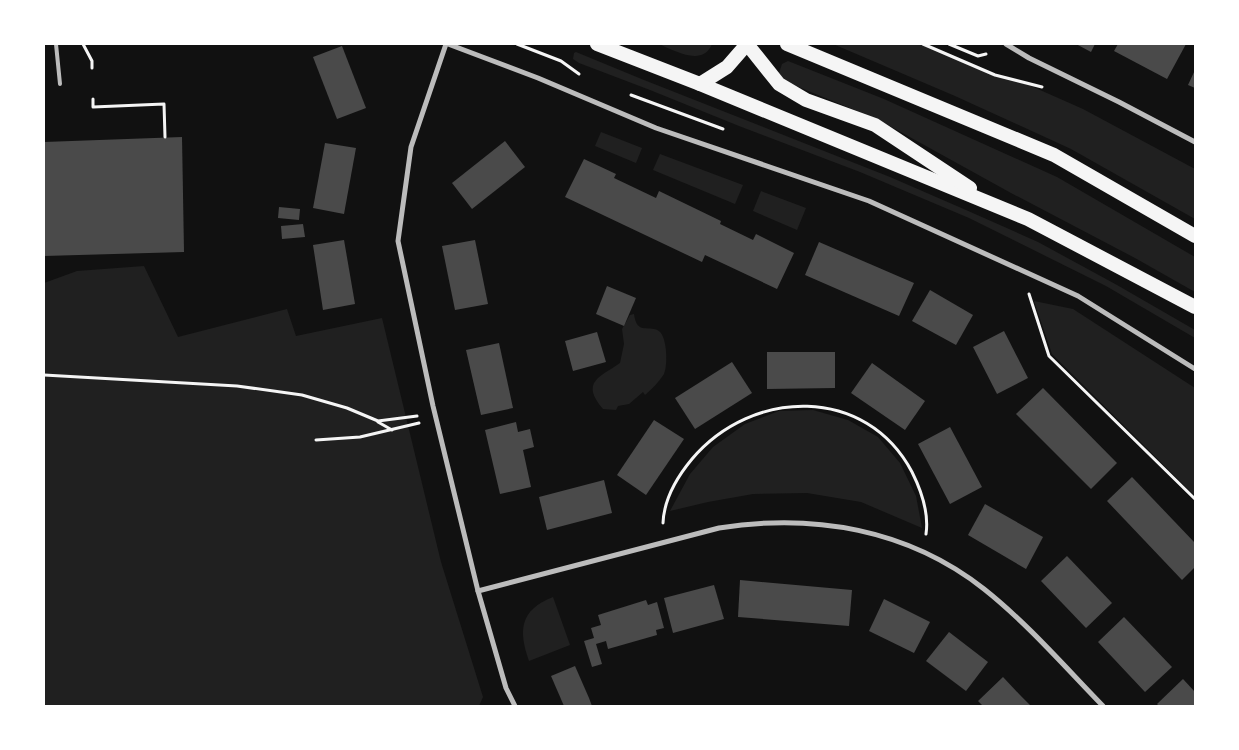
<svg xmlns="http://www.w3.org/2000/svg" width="1239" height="750" font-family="'Public Sans',sans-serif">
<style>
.green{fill:#202020}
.building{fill:#4a4a4a}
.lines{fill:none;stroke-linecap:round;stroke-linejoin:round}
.path{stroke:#f5f5f5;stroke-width:3}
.service{stroke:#bcbcbc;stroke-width:4}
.minor{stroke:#bcbcbc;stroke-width:5}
.trunk{stroke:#f5f5f5;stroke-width:14}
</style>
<rect width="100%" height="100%" fill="#111"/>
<g class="green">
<path d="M659,44H712C703,67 675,51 659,44Z"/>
<path d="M833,44H925L973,67L1031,86L1083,109L1195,169V219L1071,149L955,96Z"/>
<path d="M576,52L644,80L890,177L966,210L1038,242L1117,285L1195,330V338L1106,286L969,218L860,172L739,126L650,90L579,63L573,59L574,53Z"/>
<path d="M788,61L884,99L1057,177L1195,257V292L1135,258L1011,193L879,120L784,81L779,73L782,64Z"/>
<path d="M601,132L642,148L636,163L595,146Z"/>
<path d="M660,154L743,185L735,204L653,170Z"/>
<path d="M761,191L806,208L797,230L753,211Z"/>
<path d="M144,266L178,337L287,309L296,336L382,318L441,562L483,697L479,706H44V283L77,271Z"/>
<path d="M1034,301L1073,309L1195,388V496L1052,354Z"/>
<path d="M634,314C637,337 650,323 660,332C667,339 668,365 664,374C659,382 652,389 645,395L643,392L629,404L618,406L616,410L603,409C580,382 600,377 620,363L624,344L622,329L630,315Z"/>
<path d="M813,410L848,420L878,437L900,463L916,496L922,528L861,502L807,493L753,494L708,502L670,511L690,474L713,447L745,424L779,411Z"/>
<path d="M553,597L570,645L529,661C518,630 520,610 553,597Z"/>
</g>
<g class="building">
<path d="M1076,44H1095L1091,52Z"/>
<path d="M1118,44H1186L1167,79L1114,51Z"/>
<path d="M342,46L366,108L337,119L313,57Z"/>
<path d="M1195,70V88L1188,85Z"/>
<path d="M182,137L184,252L44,256V142Z"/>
<path d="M505,141L525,167L472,209L452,183Z"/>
<path d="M325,143L356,148L344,214L313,208Z"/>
<path d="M584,159L616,174L614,178L656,198L659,191L721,221L720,224L753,240L756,234L794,253L777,289L705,255L702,262L565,197Z"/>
<path d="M279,207L300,209L299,220L278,218Z"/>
<path d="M303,224L305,237L282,239L281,226Z"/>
<path d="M344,240L355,304L323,310L313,245Z"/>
<path d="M475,240L488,304L455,310L442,246Z"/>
<path d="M819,242L914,283L899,316L805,275Z"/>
<path d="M607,286L636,298L624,326L596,314Z"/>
<path d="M930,290L973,315L956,345L912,321Z"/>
<path d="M1004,331L1028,378L997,394L973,347Z"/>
<path d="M597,332L606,362L573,371L565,341Z"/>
<path d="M499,343L513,408L481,415L466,350Z"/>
<path d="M767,352H835V388L767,389Z"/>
<path d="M732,362L752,393L695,429L675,398Z"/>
<path d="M872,363L925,401L905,430L851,393Z"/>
<path d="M1043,388L1117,463L1091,489L1016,414Z"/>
<path d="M654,420L684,439L646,495L617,475Z"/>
<path d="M516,422L518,432L530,429L534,447L523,450L531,487L500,494L485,430Z"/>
<path d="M950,427L982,487L950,504L918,444Z"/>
<path d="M1132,477L1195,543V567L1182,580L1107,501Z"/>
<path d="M604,480L612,513L547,530L539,497Z"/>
<path d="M985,504L1043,537L1026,569L968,535Z"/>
<path d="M1067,556L1112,603L1086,628L1041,581Z"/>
<path d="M740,580L852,590L849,626L738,617Z"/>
<path d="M714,585L724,619L673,633L664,598Z"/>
<path d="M884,599L930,622L914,653L869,631Z"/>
<path d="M646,600L648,605L657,602L664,628L656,630L657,635L608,649L606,641L596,644L602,664L592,667L584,641L594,638L591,628L601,625L598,615Z"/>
<path d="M1124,617L1172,667L1145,692L1098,642Z"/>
<path d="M949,632L988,662L966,691L926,661Z"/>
<path d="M575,666L589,698L592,706H564L551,676Z"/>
<path d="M1003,677L1020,695L1031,706H983L978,701Z"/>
<path d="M1183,679L1195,692V706H1159L1157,704Z"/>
</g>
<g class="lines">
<g class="path">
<path d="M83,44L92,61V68"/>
<path d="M517,44L561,61L579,74"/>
<path d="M923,44L995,75L1042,87"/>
<path d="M949,44L978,56L986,54"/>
<path d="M631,95L723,129"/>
<path d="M93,99V107L164,104L165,137"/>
<path d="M1029,294L1049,356L1195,499"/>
<path d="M44,375L237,386L302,395L347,408L378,421L417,416"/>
<path d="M378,422L392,430"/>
<path d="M316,440L360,437L419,423"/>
<path d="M663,523C664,499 677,477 692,459C752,388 866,385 912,472C921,490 929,514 926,534"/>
</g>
<path class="service" d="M56,44L60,84"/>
<g class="minor">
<path d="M446,44L411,147L398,241L433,406L478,591L506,688L515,706"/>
<path d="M448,44L538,78L656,128L869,201L1078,296L1195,369"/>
<path d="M1006,44L1029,58L1119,102L1195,142"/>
<path d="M478,591L719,528C813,513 908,529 984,589C1027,623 1065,667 1103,706"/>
</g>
<g class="trunk">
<path d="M597,44L700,84L1028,219L1195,307"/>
<path d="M747,44L779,84L806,100L875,125L970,188"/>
<path d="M787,44L1054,155L1195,236"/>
<path d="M700,84L727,67L747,44"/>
</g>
</g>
<rect width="1239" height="750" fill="none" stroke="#ffffff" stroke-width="90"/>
</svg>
